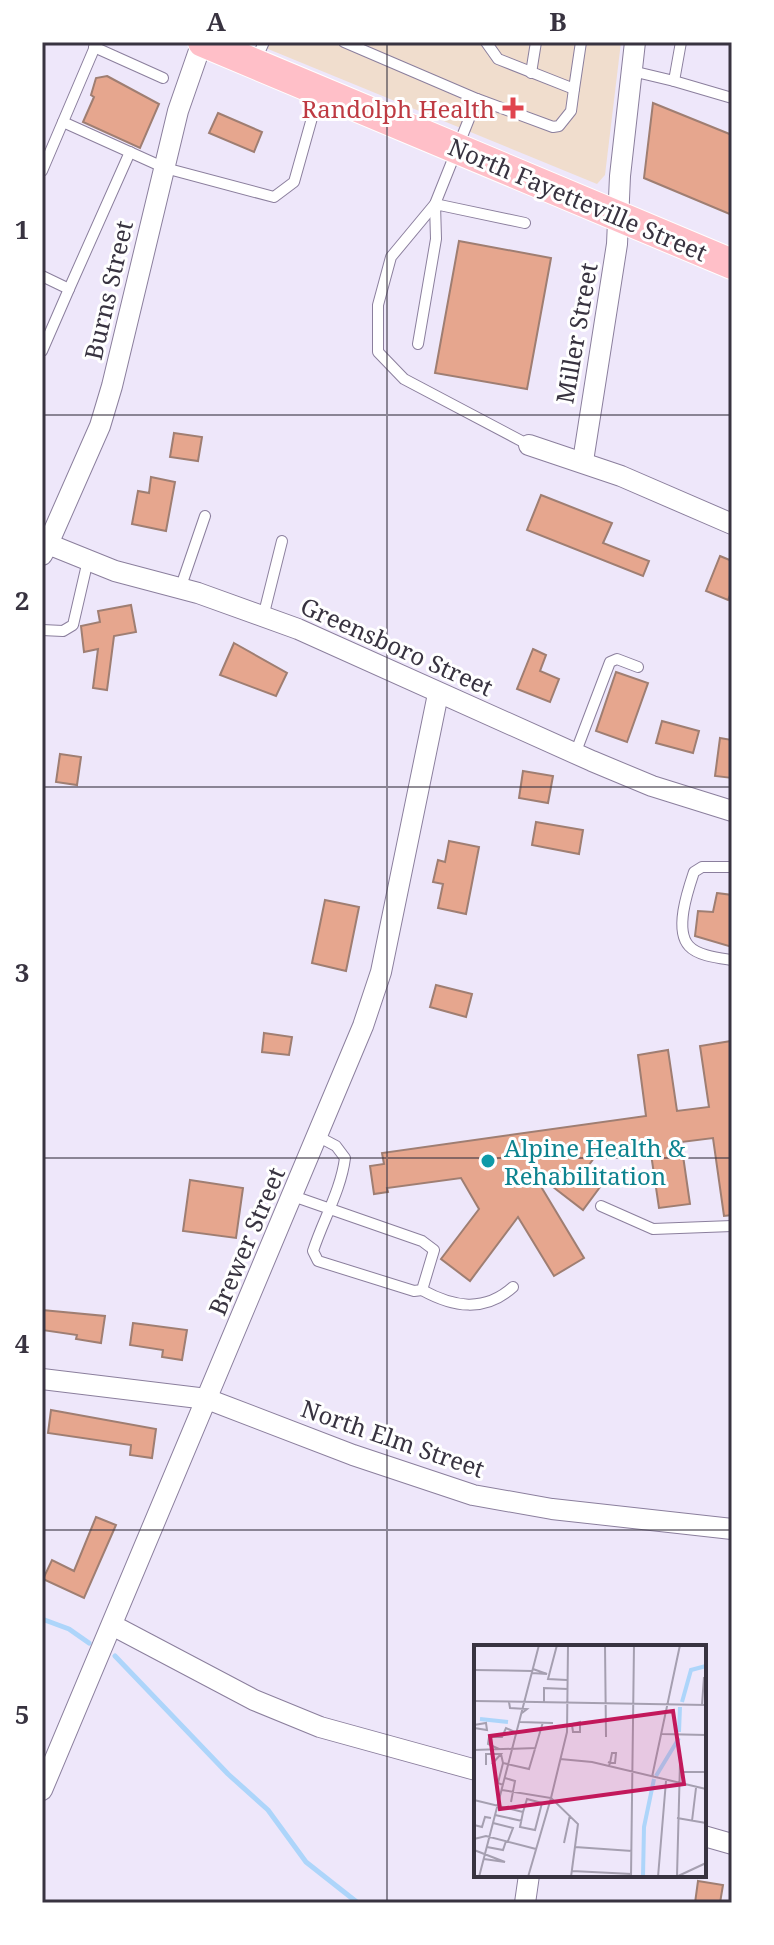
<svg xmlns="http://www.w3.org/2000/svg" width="774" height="1945" font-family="'Noto Serif',serif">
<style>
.medical{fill:#f0ddcd}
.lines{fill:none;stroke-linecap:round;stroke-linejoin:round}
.stream{stroke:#add5fa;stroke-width:5}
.building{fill:#e6a68e;stroke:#9f7e72;stroke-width:2}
.service-casing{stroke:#8b7f9d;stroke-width:12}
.minor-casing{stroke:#8b7f9d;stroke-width:22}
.primary-casing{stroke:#fff;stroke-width:32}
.service{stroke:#fff;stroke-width:10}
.minor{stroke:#fff;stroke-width:20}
.primary{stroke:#ffbfc8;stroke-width:30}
.grid{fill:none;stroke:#383340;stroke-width:2;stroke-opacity:0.55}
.health-dot{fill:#e0444e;stroke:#fff;stroke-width:3}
.culture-dot{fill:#0f9aa8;stroke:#fff;stroke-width:3}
.labels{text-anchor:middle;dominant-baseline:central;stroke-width:6;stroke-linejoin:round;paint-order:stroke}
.health-label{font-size:24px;fill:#be3a42;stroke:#fff;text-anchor:end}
.street-label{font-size:24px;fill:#383340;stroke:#fff}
.culture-label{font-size:24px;fill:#0d838f;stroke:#fff;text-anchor:start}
.inset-river{fill:none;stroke:#add5fa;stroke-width:4}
.inset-road{fill:none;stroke:#a59fb0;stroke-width:2}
.view{fill:#c2185b;fill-opacity:0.15;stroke:#c2185b;stroke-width:4}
.inset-edge{fill:none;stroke:#383340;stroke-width:4}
.neatline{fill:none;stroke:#383340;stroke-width:3}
.grid-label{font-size:26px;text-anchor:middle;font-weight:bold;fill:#383340}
</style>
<rect width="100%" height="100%" fill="#eee7fa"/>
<path class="medical" d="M251,42H621L605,175L597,184Z"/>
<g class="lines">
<g class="stream">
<path d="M42,1619L69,1629L89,1643"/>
<path d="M115,1656L228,1774L268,1810L306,1862L358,1903"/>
</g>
</g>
<g class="building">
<path d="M107,76L159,104L140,148L83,122L94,97L91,95L96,78Z"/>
<path d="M653,103L732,135V215L644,178Z"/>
<path d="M218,113L262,132L254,152L209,133Z"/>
<path d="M459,241L551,258L527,389L435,373Z"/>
<path d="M174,433L202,437L198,461L170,457Z"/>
<path d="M151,477L175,482L166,531L132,524L138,491L149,493Z"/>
<path d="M541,495L612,523L603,543L649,561L643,576L527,530Z"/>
<path d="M720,556L732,561V590L728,600L706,591Z"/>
<path d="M131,605L136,632L114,636L107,690L93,688L98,649L84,652L81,626L100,622L98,611Z"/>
<path d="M234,643L287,673L276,696L220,675Z"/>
<path d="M533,649L546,655L540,671L559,679L550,702L517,689Z"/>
<path d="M616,672L648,683L627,742L596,731Z"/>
<path d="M662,721L699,731L693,753L656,743Z"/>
<path d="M720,738L732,740V778L715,776Z"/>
<path d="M60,754L81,757L77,785L56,782Z"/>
<path d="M523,771L553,776L548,803L519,798Z"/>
<path d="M536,822L583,830L579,854L532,845Z"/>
<path d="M449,841L479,847L466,914L438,908L443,884L433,882L438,860L445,862Z"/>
<path d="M717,893L732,895V947L695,936L698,911L713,912Z"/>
<path d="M325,900L359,907L346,971L312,963Z"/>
<path d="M436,985L472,994L466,1017L430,1007Z"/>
<path d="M264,1033L292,1037L289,1055L262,1052Z"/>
<path d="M731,1041L732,1215L724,1216L713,1138L681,1142L690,1204L659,1208L650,1147L597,1154L586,1169L603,1183L583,1210L531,1170L584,1258L554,1276L518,1217L470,1281L441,1259L479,1209L461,1178L387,1188L388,1192L374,1194L370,1166L384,1164L382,1153L646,1116L638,1055L668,1050L677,1111L709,1107L700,1046Z"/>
<path d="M190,1180L243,1188L236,1238L183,1231Z"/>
<path d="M42,1310L105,1316L101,1343L76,1339L77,1335L42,1330Z"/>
<path d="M133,1323L187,1330L182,1360L162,1357L163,1350L130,1345Z"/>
<path d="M51,1410L156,1429L152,1458L130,1455L131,1445L48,1433Z"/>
<path d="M96,1517L116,1525L84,1598L43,1579L52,1560L74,1571Z"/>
<path d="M698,1881L723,1885L720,1903H695Z"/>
</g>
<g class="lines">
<defs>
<g id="service">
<path d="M344,42L477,99"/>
<path d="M486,42L498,59L574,89L581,42"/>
<path d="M94,47L163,78"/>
<path d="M255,62L264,42"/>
<path d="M632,71L674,81L681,42"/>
<path d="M531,73L536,42"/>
<path d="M674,81L732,98"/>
<path d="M63,122L165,168L274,197L294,182L319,93"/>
<path d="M42,171L97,42"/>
<path d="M42,276L69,289L42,351"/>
<path d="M69,289L130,152"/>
<path d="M418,344L436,239L435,204L525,223"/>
<path d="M529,445L404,379L378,352V305L391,257L435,204L477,99L553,127L559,126L571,111L574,89"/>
<path d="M180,589L205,516"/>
<path d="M263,617L282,541"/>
<path d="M42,630L63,631L73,625L88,560"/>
<path d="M575,754L610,662L617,659L638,667"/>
<path d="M732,867H702L694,872C688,890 674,930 689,946C698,956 719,958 732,960"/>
<path d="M293,1196L422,1241L434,1250L422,1290L414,1291L318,1261L313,1251C323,1220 341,1190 345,1158L336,1146L319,1137"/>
<path d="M601,1206L653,1229L732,1226"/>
<path d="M422,1290C453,1307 484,1313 513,1287"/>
</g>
<g id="minor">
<path d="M529,445L621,476L732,524"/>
<path d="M583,461L617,244L620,176L635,42"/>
<path d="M42,541L48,544L100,426L112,386L178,111L202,42"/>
<path d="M42,555L48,544L115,571L198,593L298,629L592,761L652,786L732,811"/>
<path d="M42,1379L207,1399L353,1455L473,1495L552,1509L732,1529"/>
<path d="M112,1625L254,1700L320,1727L476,1770"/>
<path d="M42,1790L363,1026L381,972L438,694"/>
<path d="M704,1836L732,1844"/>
<path d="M525,1903L529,1875"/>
</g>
<path id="primary" d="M203,42L732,264"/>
</defs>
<use href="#service" class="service-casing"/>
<use href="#minor" class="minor-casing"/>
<use href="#primary" class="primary-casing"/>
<use href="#service" class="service"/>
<use href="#minor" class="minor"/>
<use href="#primary" class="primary"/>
</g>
<path class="grid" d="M387,42V1903M42,415H732M42,787H732M42,1158H732M42,1530H732"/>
<path class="health-dot" d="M509 96h8v8h8v8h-8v8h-8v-8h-8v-8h8z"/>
<circle class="culture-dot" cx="488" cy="1161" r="8"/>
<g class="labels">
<g class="health-label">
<text x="495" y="108">Randolph Health</text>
</g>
<g class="street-label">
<text transform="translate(578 199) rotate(23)">North Fayetteville Street</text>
<text transform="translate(108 290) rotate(-77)">Burns Street</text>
<text transform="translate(576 333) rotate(-80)">Miller Street</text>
<text transform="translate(397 646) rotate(24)">Greensboro Street</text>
<text transform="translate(246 1241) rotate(-67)">Brewer Street</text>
<text transform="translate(393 1438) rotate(19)">North Elm Street</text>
</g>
<g class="culture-label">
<text x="504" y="1147">Alpine Health &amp;<tspan x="504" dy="28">Rehabilitation</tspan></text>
</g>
</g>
<g transform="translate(474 1645)">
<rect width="232" height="232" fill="#eee7fa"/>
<path class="inset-river" d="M208,57L217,25L232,21M6,74L34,77M205,87L206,62M182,131L205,93M169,232L170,182L180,134"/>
<path class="inset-road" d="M83,0L74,34L93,35M94,0L93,87L77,153L104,179L97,232M131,0L132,92M0,25L58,26M58,28L73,29L59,24M0,56L232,60M35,57L36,63L53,64L48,68M70,58V43L94,44M228,60L230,32M46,77L79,78M0,80L12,78L13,85L0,83M94,80L106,77V87H99L98,80M188,89L232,90M25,104L14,99L15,92H28L32,83L43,88M0,105L62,103M27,109L29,118L55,124L69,77M86,114L118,117L232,144M134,117L136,118H141L142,108H138L136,118L135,121M12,120V109H27L18,119M206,127H232M178,132L206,0M31,133L41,136L37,157M29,140L24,138L29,118M28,145L77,153L54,232M0,155L49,167L53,154L68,158L61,185L46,182L49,167M21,170L48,176M203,173L232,178M218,176L222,143M19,178L39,183L34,196M0,180L8,182L11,172L17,173M0,194L12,191L62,204M90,198L96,170M13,202L29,205L32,196M101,202L158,206M0,205L31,217L10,214M98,226L158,229M203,231L206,118M5,232L65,0M157,232L160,0M184,232L192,136M202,232L232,218"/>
<path class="view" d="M199,66L210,139L26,164L16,91Z"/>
<rect width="232" height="232" class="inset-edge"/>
</g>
<rect width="774" height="1945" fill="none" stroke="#ffffff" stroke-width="88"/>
<rect x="44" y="44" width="686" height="1857" class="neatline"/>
<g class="grid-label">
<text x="216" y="31">A</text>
<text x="558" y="31">B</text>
<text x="22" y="239">1</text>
<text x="22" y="610">2</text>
<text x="22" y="982">3</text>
<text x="22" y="1353">4</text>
<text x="22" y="1724">5</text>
</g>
</svg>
